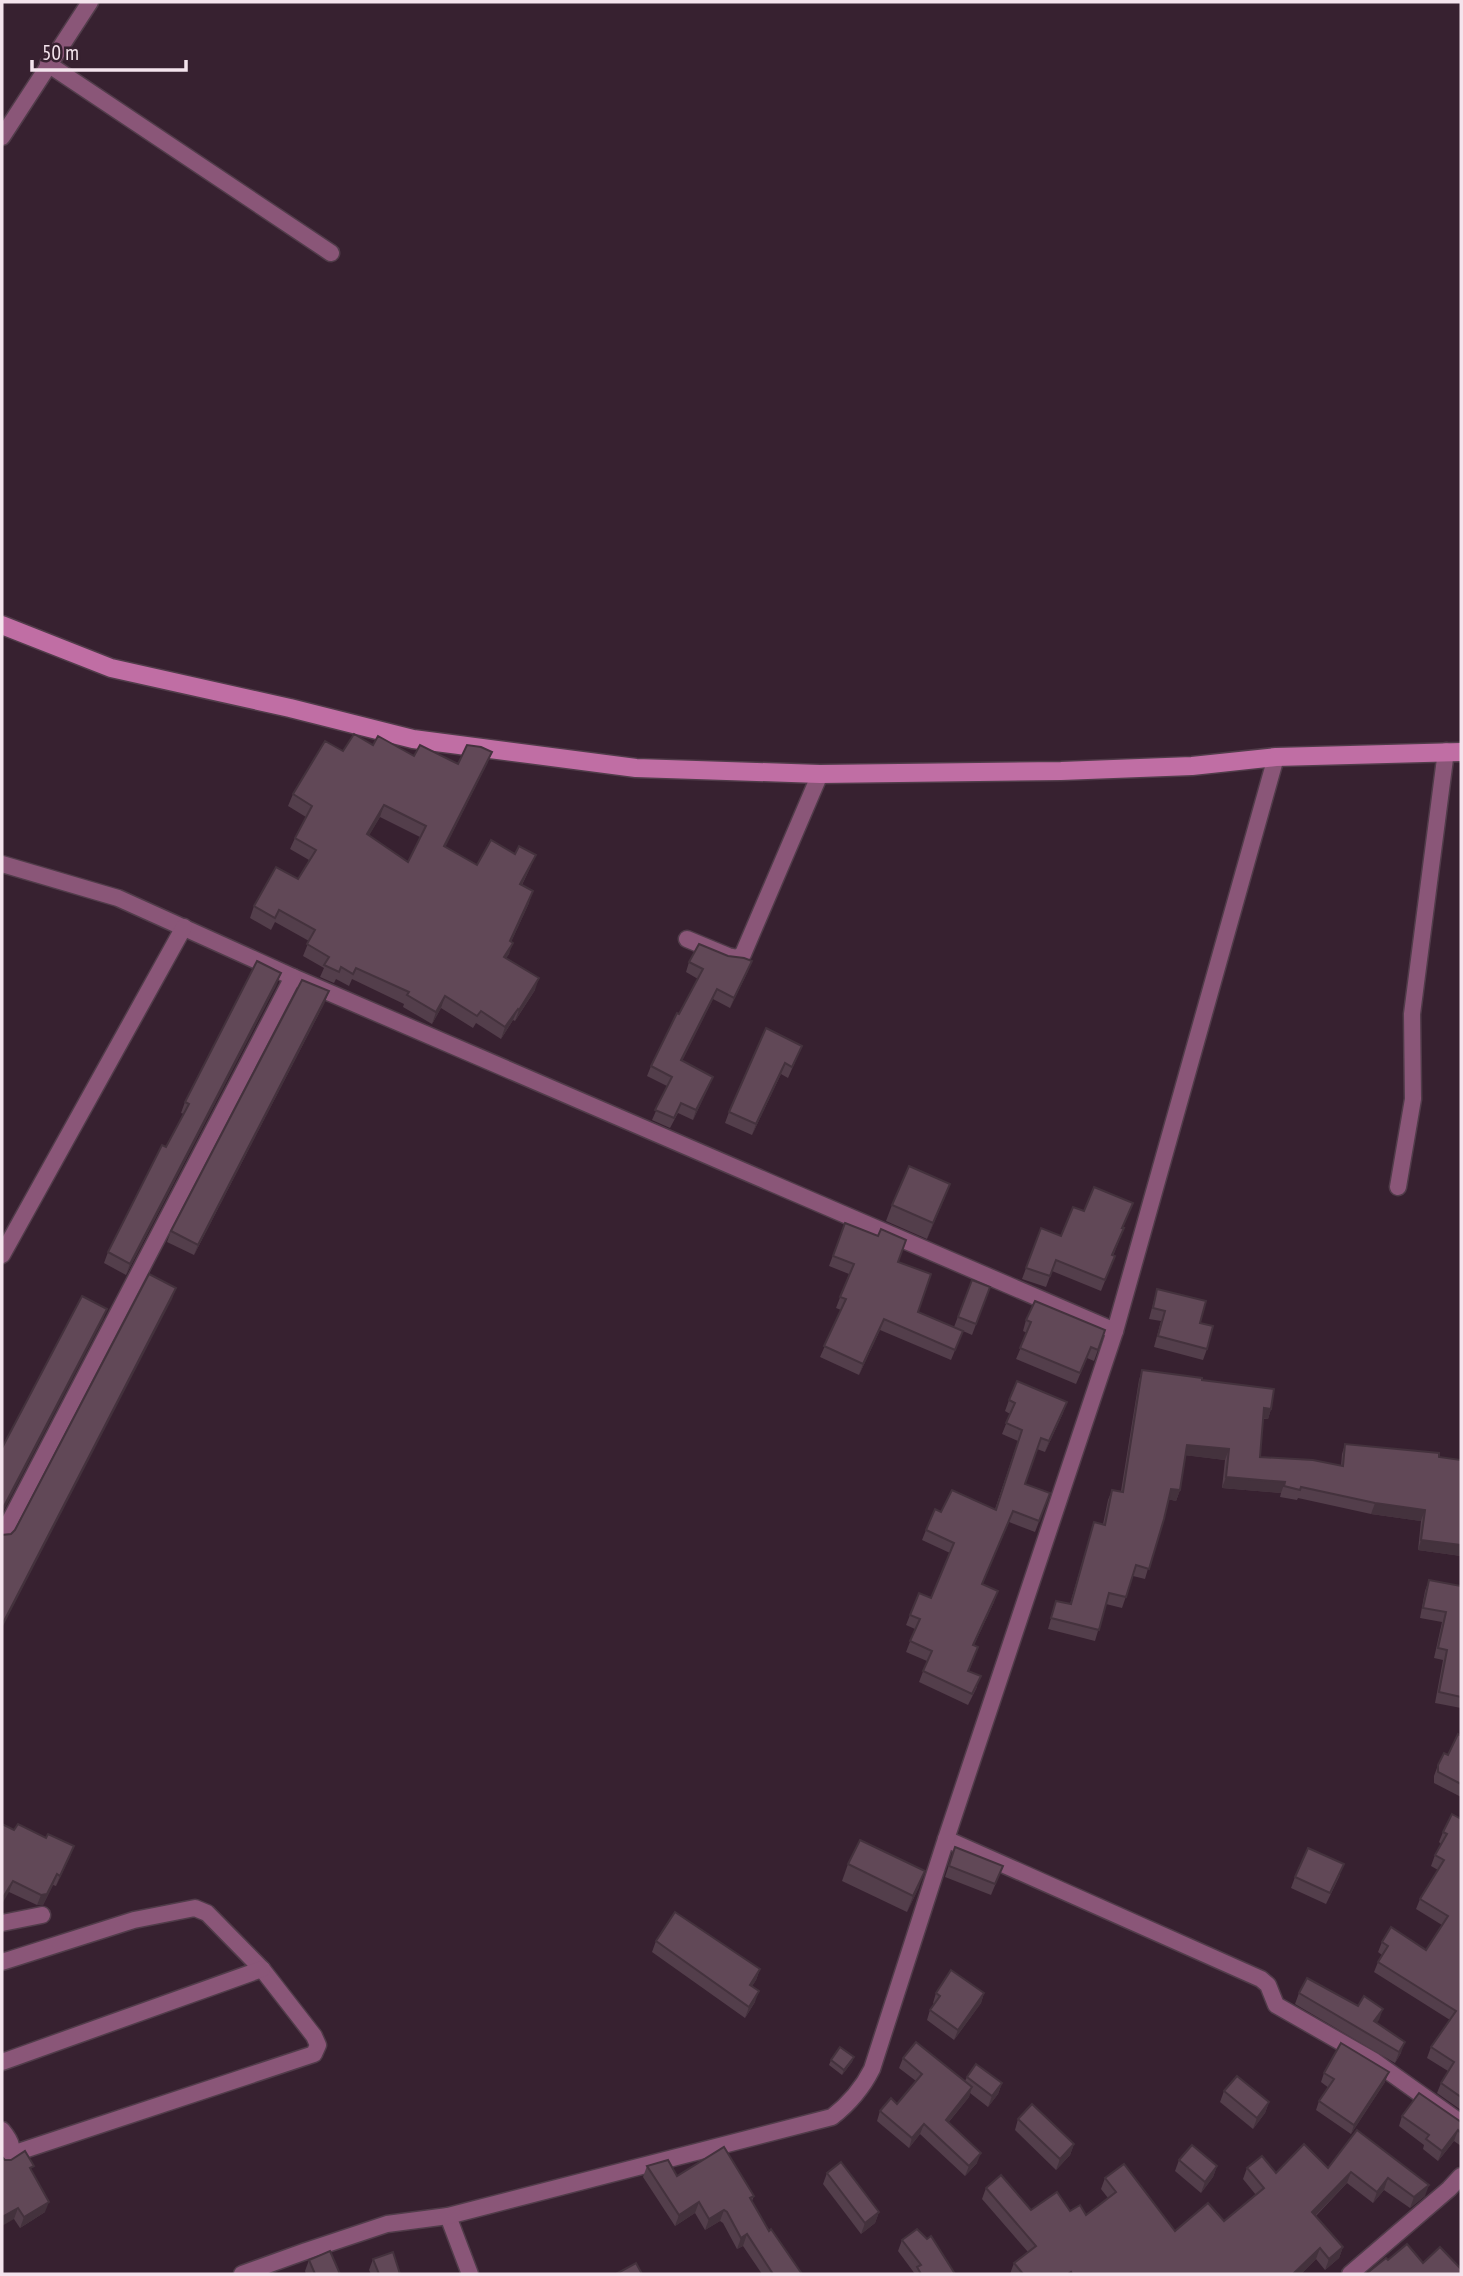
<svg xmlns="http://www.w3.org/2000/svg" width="1463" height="2276" font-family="'PT Sans Narrow',sans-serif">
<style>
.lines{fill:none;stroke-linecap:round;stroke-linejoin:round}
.street-casing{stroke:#513c4a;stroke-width:19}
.secondary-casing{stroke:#513c4a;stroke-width:21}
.street{stroke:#8a5678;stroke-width:16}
.secondary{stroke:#c06ea4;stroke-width:18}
.wall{fill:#533e4b;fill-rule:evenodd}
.shaded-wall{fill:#44323d}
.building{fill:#614857;stroke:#44323d;stroke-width:2;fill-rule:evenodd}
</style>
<rect width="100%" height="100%" fill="#372130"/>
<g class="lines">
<defs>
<g id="street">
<path d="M48,64L331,253"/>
<path d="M2,137L90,2"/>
<path d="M2,864L118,898L293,977L1115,1331"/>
<path d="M687,939L728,956L737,958L743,954L820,774"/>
<path d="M1398,1187L1413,1099L1412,1014L1446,751"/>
<path d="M2,1255L184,927"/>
<path d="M2,1536L293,977"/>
<path d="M946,1839L1261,1979L1268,1985L1276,2005L1374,2061L1461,2123"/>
<path d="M2,1923L42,1915"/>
<path d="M2,1962L134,1920L195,1908L207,1913L262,1969L314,2036L318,2045L314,2054L9,2155"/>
<path d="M2,2062L262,1969"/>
<path d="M2,2130C11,2141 16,2149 4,2161"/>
<path d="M448,2216L470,2274"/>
<path d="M242,2274L306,2251L387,2224L448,2216L832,2117C850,2103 862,2089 872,2069L946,1839L1115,1331L1276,757"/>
<path d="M1350,2274L1449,2189L1461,2176"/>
</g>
<path id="secondary" d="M2,625L111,668L290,708L413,739L636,768L820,774L1061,771L1192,766L1276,757L1461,752"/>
</defs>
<use href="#street" class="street-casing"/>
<use href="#secondary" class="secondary-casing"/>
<use href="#street" class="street"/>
<use href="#secondary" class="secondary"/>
</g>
<g class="wall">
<path d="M373,745L414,756L458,764L492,752L487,764L445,847L477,865L531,866L522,885L529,903L511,942L509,954L506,958L535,990L515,1021L513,1020L501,1039L476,1023L473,1028L441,1008L432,1024L403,1007L404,1004L352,979L349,986L336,979L334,983L320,977L324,968L303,956L309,941L275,922L271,930L250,918L254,906L298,879L309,860L290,849L295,838L306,817L288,806L293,794L343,751ZM380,817L420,837L408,862L369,835Z"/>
<path d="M689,962L748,971L730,1008L713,999L682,1061L713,1077L693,1120L678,1113L670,1128L652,1120L667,1086L647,1076L651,1066L698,979L686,972Z"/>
<path d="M277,984L126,1275L104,1263L108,1252L184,1114L181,1113L185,1102Z"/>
<path d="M325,1002L194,1255L167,1242L171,1231Z"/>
<path d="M802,1046L788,1078L781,1074L752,1135L725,1123L729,1112Z"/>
<path d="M950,1184L927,1239L886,1221L892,1205Z"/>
<path d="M845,1223L898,1262L918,1312L954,1327L972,1280L990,1287L972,1335L963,1331L951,1360L880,1330L859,1375L820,1357L841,1310L836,1308L849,1274L829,1266Z"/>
<path d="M1041,1228L1061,1236L1124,1228L1113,1256H1115L1101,1291L1052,1271L1046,1287L1022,1279Z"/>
<path d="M1157,1289L1200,1323L1207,1349L1203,1360L1154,1347L1161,1321L1149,1319Z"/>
<path d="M1026,1320L1105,1330L1094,1361L1087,1358L1076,1384L1016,1359L1027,1333L1023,1331Z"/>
<path d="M1142,1370L1202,1380L1271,1409L1268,1419H1263L1260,1457L1341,1466L1342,1454L1345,1444L1461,1460V1556L1418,1550L1421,1521L1371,1514L1298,1498L1297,1500L1280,1497L1281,1493L1222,1488L1225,1460L1185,1455L1180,1490L1176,1501L1168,1499L1145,1579L1133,1576L1122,1608L1106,1604L1095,1641L1048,1629L1056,1601L1070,1604L1094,1522L1103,1524L1108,1500L1112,1490L1121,1491L1139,1380Z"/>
<path d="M1009,1400L1063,1413L1045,1452L1037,1449L1025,1484L1050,1493L1035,1532L1009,1522L982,1585L994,1602L974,1645V1658L969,1671L977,1687L968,1705L919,1682L927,1661L906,1652L915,1629L906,1625L910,1615L931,1598L950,1553L922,1540L926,1530L941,1512L995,1509L1018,1441L1002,1434L1010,1414L1005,1411Z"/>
<path d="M1429,1580L1461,1586V1708L1435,1703L1443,1660L1434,1658L1442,1622L1420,1618L1425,1591Z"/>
<path d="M1461,1736V1797L1434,1783V1776L1438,1765L1448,1755Z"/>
<path d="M1461,1819V2110L1437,2093L1441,2083L1448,2071L1427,2058L1431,2047L1450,2020L1374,1972L1378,1962L1382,1955L1378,1952L1382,1942L1426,1950L1442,1925L1416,1909L1420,1899L1438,1870L1431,1866L1435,1855L1441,1844L1439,1842L1443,1832Z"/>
<path d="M14,1830L74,1846L56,1886L53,1885L43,1905H37L9,1892Z"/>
<path d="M955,1847L1003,1866L991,1895L945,1877Z"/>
<path d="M848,1864L919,1887L907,1912L842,1881Z"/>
<path d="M1340,1875L1326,1904L1291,1888L1295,1877Z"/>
<path d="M656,1941L760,1969L756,1980L752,1986L755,2002L745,2018L652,1952Z"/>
<path d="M936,1993H984L981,2003L954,2040L927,2020L930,2010L934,2004L933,2003Z"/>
<path d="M1299,1993L1358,2006L1383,2009L1376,2023L1401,2053L1395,2063L1295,2004Z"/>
<path d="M854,2057L852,2062L842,2075L829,2065L831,2060Z"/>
<path d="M903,2058L965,2081L967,2077L1002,2083L998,2094L988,2107L970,2093L969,2097L948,2123L977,2163L965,2176L920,2134L909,2148L877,2121L880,2111L897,2104L916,2081L899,2068Z"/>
<path d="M1324,2073L1385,2082L1351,2134L1316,2110L1319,2101L1329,2088L1321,2082Z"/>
<path d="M1224,2091L1269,2102L1265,2113L1253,2129L1220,2102Z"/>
<path d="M1402,2116L1461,2122V2146L1454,2141L1438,2161L1423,2149L1424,2145L1399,2126Z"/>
<path d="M1018,2119L1074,2144L1070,2155L1056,2170L1015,2130Z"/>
<path d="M1357,2130L1425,2196L1410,2208L1384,2190L1373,2203L1347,2183L1316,2216L1343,2247L1339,2258L1325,2270L1316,2259L1301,2274H1010L1014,2263L1028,2252L982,2199L986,2188L1031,2210L1070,2211L1086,2215L1108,2198L1101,2189L1105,2178L1175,2231L1224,2221L1256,2195L1243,2179L1247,2168L1276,2173L1328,2168Z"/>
<path d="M5,2160L32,2172L45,2212L20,2228L14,2219Z"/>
<path d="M1179,2160L1217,2166L1213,2177L1201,2193L1175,2171Z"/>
<path d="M647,2166L677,2176L754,2196L752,2201L769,2231L802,2274H762L743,2246L737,2249L723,2223L720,2221L705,2230L695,2213L675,2226L643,2177Z"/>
<path d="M827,2173L879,2212L875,2223L861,2234L823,2184Z"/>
<path d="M902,2240L955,2274H915L898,2251Z"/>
<path d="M373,2259L400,2274H371L369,2270Z"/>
<path d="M309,2260L340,2274H306L305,2271Z"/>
</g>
<g class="shaded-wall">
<path d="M492,752L487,764L440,858L444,846Z"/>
<path d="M384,805L380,817L363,846L367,834Z"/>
<path d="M536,855L531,866L516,896L520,884Z"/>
<path d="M533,891L529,903L506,953L510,941Z"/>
<path d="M513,943L509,954L500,968L504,957Z"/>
<path d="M752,961L748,971L730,1008L734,998Z"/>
<path d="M281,973L277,984L126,1275L130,1264Z"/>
<path d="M539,978L535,990L515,1021L519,1010Z"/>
<path d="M717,989L713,999L677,1071L681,1060Z"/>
<path d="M329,991L325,1002L194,1255L198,1245Z"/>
<path d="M445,996L441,1008L432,1024L436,1012Z"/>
<path d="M518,1009L513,1020L501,1039L505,1027Z"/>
<path d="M785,1063L781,1074L752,1135L756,1124Z"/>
<path d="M713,1077L709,1087L693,1120L696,1110Z"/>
<path d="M950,1184L944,1200L927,1239L933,1223Z"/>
<path d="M176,1288L172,1299L2,1628V1625Z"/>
<path d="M107,1309L103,1320L2,1514V1510Z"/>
<path d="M884,1319L880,1330L859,1375L863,1364Z"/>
<path d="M1067,1402L1063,1413L1045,1452L1049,1441Z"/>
<path d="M1264,1408L1271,1409L1268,1419L1260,1418Z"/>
<path d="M1187,1445L1229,1449L1225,1460L1183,1455Z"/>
<path d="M1226,1477L1285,1482L1281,1493L1222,1488Z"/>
<path d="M1171,1489L1180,1490L1176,1501L1167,1499Z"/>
<path d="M1375,1503L1425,1510L1421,1521L1371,1514Z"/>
<path d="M1421,1540L1461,1545V1556L1418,1550Z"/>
<path d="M998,1591L994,1602L969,1656L973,1645Z"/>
<path d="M74,1846L70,1857L56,1886L60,1876Z"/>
<path d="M925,1871L919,1887L907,1912L913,1896Z"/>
<path d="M57,1874L53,1885L43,1905H37L41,1895Z"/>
<path d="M13,1881L9,1892L2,1904V1899Z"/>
<path d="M760,1969L756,1980L746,1996L750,1985Z"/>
<path d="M759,1991L755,2002L745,2018L749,2007Z"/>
<path d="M984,1993L981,2003L954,2040L958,2030Z"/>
<path d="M1383,2009L1379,2020L1370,2032L1374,2021Z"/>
<path d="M1405,2042L1401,2053L1395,2063L1399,2052Z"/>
<path d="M854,2057L852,2062L842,2075L844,2070Z"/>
<path d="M1389,2072L1385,2082L1351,2134L1354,2125Z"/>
<path d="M1002,2083L998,2094L988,2107L992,2096Z"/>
<path d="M972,2087L969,2097L942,2130L946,2120Z"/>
<path d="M1269,2102L1265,2113L1253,2129L1257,2118Z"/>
<path d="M924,2124L920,2134L909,2148L912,2138Z"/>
<path d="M1458,2130L1454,2141L1438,2161L1442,2151Z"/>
<path d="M1074,2144L1070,2155L1056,2170L1060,2159Z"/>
<path d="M981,2153L977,2163L965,2176L969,2166Z"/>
<path d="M1217,2166L1213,2177L1201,2193L1205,2182Z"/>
<path d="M1351,2172L1347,2183L1308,2223L1312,2212Z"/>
<path d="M1388,2178L1384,2190L1373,2203L1377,2192Z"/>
<path d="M1429,2185L1425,2196L1410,2208L1414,2197Z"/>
<path d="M49,2202L45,2212L20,2228L24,2217Z"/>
<path d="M699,2202L695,2213L675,2226L679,2215Z"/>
<path d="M18,2208L14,2219L2,2226V2217Z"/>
<path d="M724,2210L720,2221L705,2230L709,2219Z"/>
<path d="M879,2212L875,2223L861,2234L865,2223Z"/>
<path d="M747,2234L743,2246L737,2249L741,2238Z"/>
<path d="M1343,2247L1339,2258L1325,2270L1329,2259Z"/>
<path d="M1320,2248L1316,2259L1301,2274H1293Z"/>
</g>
<g class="building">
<path d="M354,734L373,745L378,736L414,756L420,745L458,764L467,745L481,747L492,752L444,846L477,865L491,840L515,854L519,846L536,855L520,884L533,891L510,941L513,943L504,957L539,978L519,1010L518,1009L505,1027L481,1011L477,1016L445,996L436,1012L407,995L409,992L356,968L353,974L341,967L339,972L324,965L329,957L307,944L315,930L279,910L275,918L254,906L276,867L298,879L316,850L295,838L312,806L293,794L325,741L343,751ZM384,805L426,826L408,862L367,834Z"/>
<path d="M699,944L728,956L744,958L752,961L734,998L717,989L681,1060L713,1077L696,1110L681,1103L674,1118L655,1110L672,1077L651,1066L677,1013L679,1014L703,969L689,962Z"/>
<path d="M257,961L281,973L130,1264L108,1252L162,1145L166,1147L189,1104L185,1102Z"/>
<path d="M302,980L329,991L198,1245L171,1231Z"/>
<path d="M766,1028L802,1046L792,1067L785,1063L756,1124L729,1112Z"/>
<path d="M909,1166L950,1184L933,1223L892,1205Z"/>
<path d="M1094,1187L1133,1203L1122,1228H1124L1112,1255L1115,1256L1105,1280L1056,1260L1050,1276L1026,1268L1041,1228L1061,1236L1073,1207L1084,1211Z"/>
<path d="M845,1223L878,1236L881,1229L906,1240L898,1262L931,1274L918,1312L963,1331L955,1350L884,1319L863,1364L824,1346L846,1299L840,1297L854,1264L833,1256Z"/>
<path d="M149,1274L176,1288L2,1625V1535L11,1534L15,1530Z"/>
<path d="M972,1280L990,1287L976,1324L958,1317Z"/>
<path d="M1157,1289L1206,1301L1200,1323L1213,1326L1207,1349L1158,1336L1165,1311L1153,1308Z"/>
<path d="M82,1296L107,1309L2,1510V1448Z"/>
<path d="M1035,1301L1105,1330L1098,1350L1091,1347L1080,1373L1020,1348L1031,1322L1026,1320Z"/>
<path d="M1142,1370L1202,1378V1380L1274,1389L1271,1409L1264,1408L1260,1457L1313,1460L1343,1466L1345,1444L1439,1453V1457L1461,1460V1545L1421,1540L1425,1510L1375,1503L1301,1487L1300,1490L1284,1486L1285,1482L1226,1477L1229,1449L1187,1445L1180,1490L1171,1489L1164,1519L1149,1569L1136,1565L1126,1597L1109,1593L1099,1630L1051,1618L1056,1601L1071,1604L1094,1522L1105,1525L1112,1490L1123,1492Z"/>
<path d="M1017,1381L1067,1402L1049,1441L1041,1438L1025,1484L1050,1493L1039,1521L1013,1511L982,1584L998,1591L973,1645L978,1647L968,1671L981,1676L972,1694L923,1671L932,1651L910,1641L920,1619L910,1615L919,1593L931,1598L954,1543L926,1530L935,1509L941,1512L952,1490L996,1510L1022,1430L1006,1423L1015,1403L1009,1400Z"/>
<path d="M1429,1580L1461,1586V1697L1439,1692L1447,1650L1438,1648L1446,1612L1423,1608Z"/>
<path d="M1458,1734L1461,1736V1784L1438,1772V1765L1444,1753L1448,1755Z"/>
<path d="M1452,1814L1461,1819V2097L1441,2083L1454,2062L1431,2047L1456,2011L1378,1962L1388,1946L1382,1942L1391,1927L1426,1950L1448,1916L1420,1899L1444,1860L1435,1855L1447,1834L1443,1832Z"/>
<path d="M2,1824L14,1830L18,1824L46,1838L48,1834L74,1846L60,1876L57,1874L47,1894L41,1895L13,1881L2,1899Z"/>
<path d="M860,1840L925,1871L913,1896L848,1864Z"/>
<path d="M955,1847L1003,1866L995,1884L949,1866Z"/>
<path d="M1308,1848L1344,1864L1330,1893L1295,1877Z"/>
<path d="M675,1912L760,1969L750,1985L759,1991L749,2007L656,1941Z"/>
<path d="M951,1970L984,1993L958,2030L930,2010L940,1996L936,1993Z"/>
<path d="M1307,1978L1358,2006L1364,1996L1383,2009L1374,2021L1405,2042L1399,2052L1299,1993Z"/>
<path d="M916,2042L972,2087L946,2120L981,2153L969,2166L924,2124L912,2138L880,2111L891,2098L897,2104L922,2074L903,2058Z"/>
<path d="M1341,2043L1389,2072L1354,2125L1319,2101L1334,2079L1324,2073Z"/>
<path d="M840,2047L854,2057L844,2070L831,2060Z"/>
<path d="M976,2064L1002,2083L992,2096L967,2077Z"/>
<path d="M1237,2076L1269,2102L1257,2118L1224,2091Z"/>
<path d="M1419,2093L1461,2122V2133L1458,2130L1442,2151L1426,2139L1429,2135L1402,2116Z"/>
<path d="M1032,2104L1074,2144L1060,2159L1018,2119Z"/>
<path d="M1357,2130L1429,2185L1414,2197L1388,2178L1377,2192L1351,2172L1312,2212L1343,2247L1329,2259L1320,2248L1293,2274H1072L1071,2272L1068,2274H1023L1014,2263L1036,2246L986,2188L1001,2175L1031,2210L1057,2192L1070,2211L1080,2205L1086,2215L1116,2192L1105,2178L1124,2164L1175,2231L1208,2203L1224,2221L1264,2188L1247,2168L1262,2156L1276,2173L1304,2144L1328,2168Z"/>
<path d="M1192,2145L1217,2166L1205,2182L1179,2160Z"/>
<path d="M724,2147L754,2196L750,2198L769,2231L771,2229L802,2274H773L747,2234L741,2238L727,2212L724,2210L709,2219L699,2202L679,2215L647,2166L668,2160L677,2176Z"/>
<path d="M25,2151L34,2166L30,2168L49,2202L24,2217L18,2208L2,2217V2157L5,2160H11Z"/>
<path d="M841,2162L879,2212L865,2223L827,2173Z"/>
<path d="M917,2229L927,2239L931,2236L955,2274H921L917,2267L921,2265L902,2240Z"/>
<path d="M1407,2244L1423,2263L1440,2247L1461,2269V2274H1366L1386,2258L1388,2260Z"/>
<path d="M330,2251L340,2274H315L309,2260Z"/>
<path d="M393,2252L400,2274H379L373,2259Z"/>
<path d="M636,2263L642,2274H616Z"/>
</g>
<rect width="1463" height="2276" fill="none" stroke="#f4e4ed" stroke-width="7"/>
<path d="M32 60v10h154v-10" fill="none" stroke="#f4e4ed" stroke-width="3.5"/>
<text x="42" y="60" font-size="21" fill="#f4e4ed" stroke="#372130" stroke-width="5" paint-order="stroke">50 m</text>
</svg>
